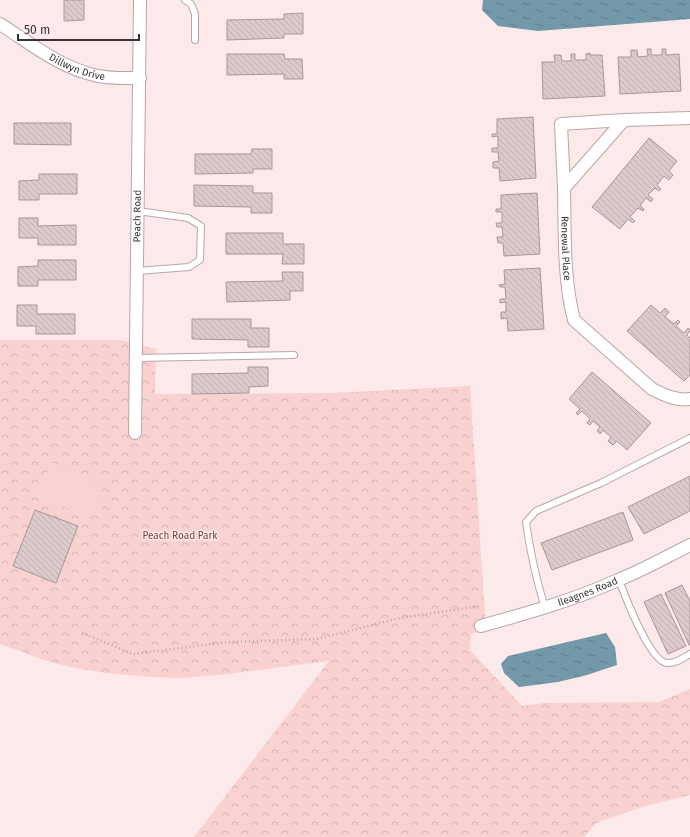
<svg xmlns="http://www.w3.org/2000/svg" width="690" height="837" font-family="'Fira Sans',sans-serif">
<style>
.forest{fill:url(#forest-crowns)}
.pitch{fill:#fad1d1}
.water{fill:url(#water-ripples)}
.building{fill:url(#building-back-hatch);stroke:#a89797}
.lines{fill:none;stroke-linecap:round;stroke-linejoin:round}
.lane-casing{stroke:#b9a7a8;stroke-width:8}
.street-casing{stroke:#b9a7a8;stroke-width:14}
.path{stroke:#b6a8a8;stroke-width:2.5;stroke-dasharray:1 3;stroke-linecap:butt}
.lane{stroke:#fff;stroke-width:6}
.street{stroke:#fff;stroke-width:12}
.labels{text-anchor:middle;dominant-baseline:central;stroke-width:3;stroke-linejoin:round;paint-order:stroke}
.street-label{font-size:10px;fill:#393232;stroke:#fceaea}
.park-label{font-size:10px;fill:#794144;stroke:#fceaea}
</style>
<defs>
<pattern id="forest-crowns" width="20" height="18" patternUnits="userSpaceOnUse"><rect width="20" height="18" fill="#fad1d1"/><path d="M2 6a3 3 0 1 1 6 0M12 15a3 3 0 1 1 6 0" fill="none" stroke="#d7b4b4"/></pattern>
<pattern id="water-ripples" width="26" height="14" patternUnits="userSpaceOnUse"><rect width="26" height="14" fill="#7398aa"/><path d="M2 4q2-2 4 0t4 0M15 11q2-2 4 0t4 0" fill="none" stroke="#5f7d8b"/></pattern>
<pattern id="building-back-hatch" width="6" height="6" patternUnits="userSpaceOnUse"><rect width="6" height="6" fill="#ddcbcb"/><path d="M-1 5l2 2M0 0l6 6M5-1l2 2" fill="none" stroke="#beafaf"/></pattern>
</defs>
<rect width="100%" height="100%" fill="#fceaea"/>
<path class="forest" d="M0,340H120L156,349L155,394L332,393L470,386L486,631L471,634L470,650L522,706L544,703L659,702L690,689V795L645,806L596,823L584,837H194L329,661L219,675L183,678L153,677L105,673L66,666L47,661L0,644Z"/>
<path class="pitch" d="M51,462L105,484L91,518L37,496Z"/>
<g class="water">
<path d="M483,0H690V19L538,31L498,26L482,10Z"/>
<path d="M606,633L615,647L617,665L587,675L558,682L519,687L504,673L501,664L508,656Z"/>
</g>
<g class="building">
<path d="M64,0H84V20L64,21Z"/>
<path d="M303,13V34H284V38L227,40V20L284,19V14Z"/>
<path d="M647,49H651V55H662V49H666V55L679,54L681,91L620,94L618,57H631V50H637L638,57L648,56Z"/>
<path d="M590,53V55H602L605,96L543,99L542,62H555L554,55H561L562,61H571V54H575V60H586V54Z"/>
<path d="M227,54H284L285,59H302L303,79H284V74L227,75Z"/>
<path d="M533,117L536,178L500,181L499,168H493V162L499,161L498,152H492V148H498V136L492,137V134H497V119Z"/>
<path d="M14,123H71V145L14,144Z"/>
<path d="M649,138L677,161L669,171L673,175L669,180L664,176L657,185L661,189L659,191L655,188L648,195L653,199L651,202L646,198L640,206L644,209L643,211L638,208L630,217L635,221L633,223L628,219L620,229L592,207Z"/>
<path d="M252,149H272V169H253V173L195,174V154H251Z"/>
<path d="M39,174H77V194H39V200H19V181L39,180Z"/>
<path d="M194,185L253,186V193H272V213H251V207L194,206Z"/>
<path d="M537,193L540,254L504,256L503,243H498L497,237H503L502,227H497L496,223H502V212H496V209H501V195Z"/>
<path d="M19,218H38V226L76,225V245H38V238H19Z"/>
<path d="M226,233H283V244H304V264H282L283,254H226Z"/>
<path d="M38,260H76V280H38V286H18V267L38,266Z"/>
<path d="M540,268L544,329L508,331L507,318L501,319V312H506V302L500,303V299H506L505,287H500L499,285L505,284L504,270Z"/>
<path d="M282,272H303V291H290V300L227,302L226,282L283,281Z"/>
<path d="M17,305H37V314H75V334H36V326H17Z"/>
<path d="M651,305L660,313L665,308L669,312L665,317L674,324L678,320L680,322L676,326L684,333L688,328L690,330L687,335L690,338V375L684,381L627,331Z"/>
<path d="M192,319H251V328H269V347H248V340L192,339Z"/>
<path d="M248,367H268V386L249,387V393L192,394V374L248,373Z"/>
<path d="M592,372L651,423L627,450L617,441L613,445L610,443L608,441L611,437L603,430L600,434L597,431L600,427L593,421L590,425L587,423L590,419L582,411L578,415L576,413L580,409L569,399Z"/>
<path d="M690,476V511L644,534L628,507Z"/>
<path d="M35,510L78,526L56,583L13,566Z"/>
<path d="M623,512L633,540L552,570L541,543Z"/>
<path d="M682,585L690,601V645H689L665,593Z"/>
<path d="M661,594L686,646L668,654L644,602Z"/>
</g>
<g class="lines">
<defs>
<g id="lane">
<path d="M185,0L191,4L195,14V40"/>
<path d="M137,271L189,267L200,260L201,226L188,218L138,211"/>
<path d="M136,358L294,355"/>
<path d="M619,580C625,596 650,662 667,663C675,664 683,658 690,654"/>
<path d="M545,608C536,579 530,551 526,522L536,511L601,483L690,438"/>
</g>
<g id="street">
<path id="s1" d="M0,24C30,43 59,67 94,75C108,79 125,78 140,78"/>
<path id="s2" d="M690,118L624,120L564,188C565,231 563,278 574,320L652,389C664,395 676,401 690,399"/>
<path d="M564,188L561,124L624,120"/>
<path id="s3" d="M135,433L140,0"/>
<path id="s4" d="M481,626C528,613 574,600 618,580C643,570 666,557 690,545"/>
</g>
</defs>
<use href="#lane" class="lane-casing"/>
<use href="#street" class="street-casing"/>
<path class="path" d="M82,633L133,654L229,642L317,639L400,618L480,606"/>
<use href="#lane" class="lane"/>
<use href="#street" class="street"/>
</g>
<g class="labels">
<g class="street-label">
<text stroke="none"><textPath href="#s1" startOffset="89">Dillwyn Drive</textPath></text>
<text stroke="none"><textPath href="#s3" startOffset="217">Peach Road</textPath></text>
<text stroke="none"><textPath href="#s2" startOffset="217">Renewal Place</textPath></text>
<text stroke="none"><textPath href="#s4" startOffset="112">Ileagnes Road</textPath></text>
</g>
<g class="park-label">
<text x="180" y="536">Peach Road Park</text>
</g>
</g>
<path d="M18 34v6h121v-6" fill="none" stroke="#393232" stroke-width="2"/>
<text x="24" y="34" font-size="12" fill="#393232" stroke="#fceaea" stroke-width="3" paint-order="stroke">50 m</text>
</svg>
